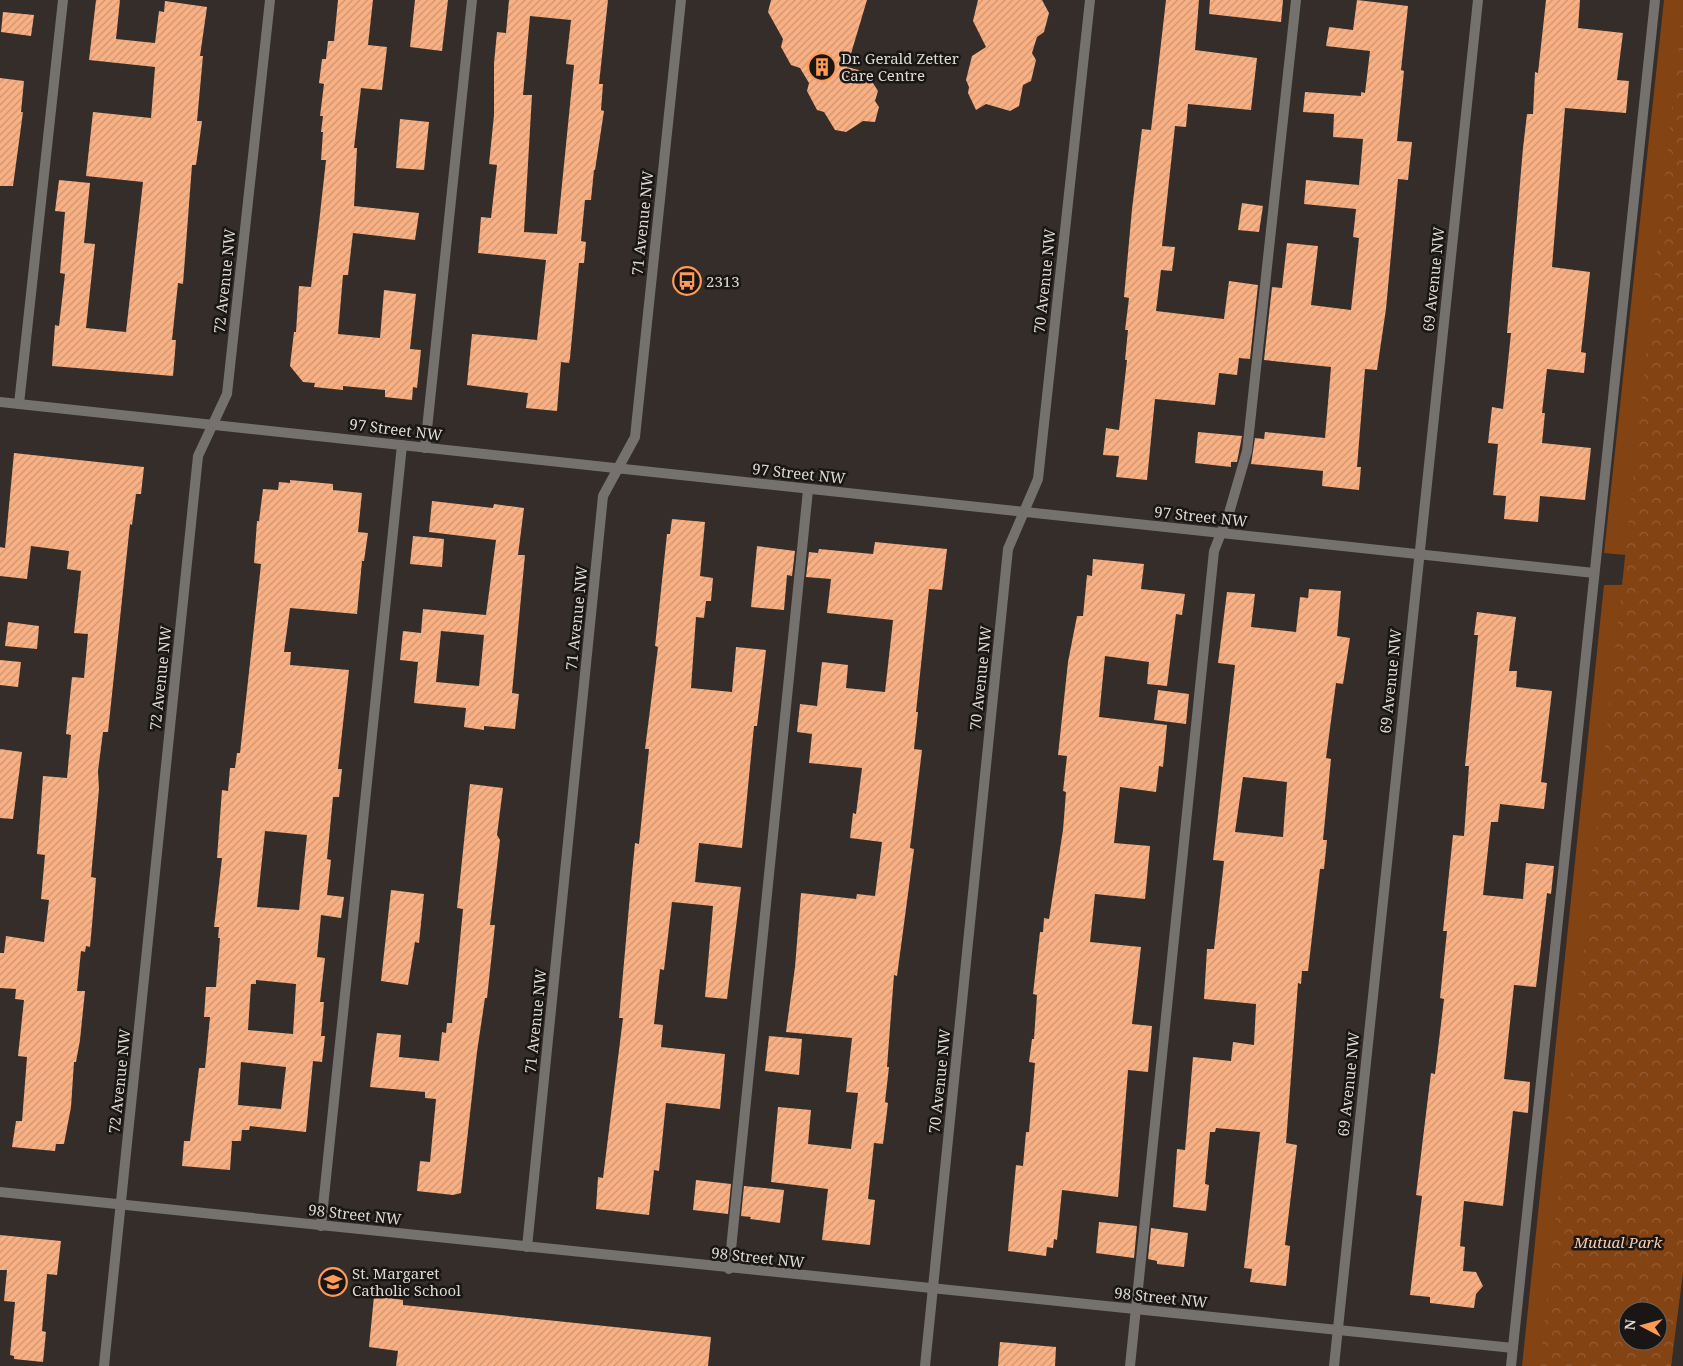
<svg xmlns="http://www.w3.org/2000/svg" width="1683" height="1366" font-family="'Noto Serif',serif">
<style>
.grass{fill:#844313;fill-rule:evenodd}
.forest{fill:url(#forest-crowns);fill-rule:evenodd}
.building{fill:url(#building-hatch);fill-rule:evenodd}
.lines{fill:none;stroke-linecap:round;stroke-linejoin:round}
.service{stroke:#75716f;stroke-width:10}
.minor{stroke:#75716f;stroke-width:10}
.labels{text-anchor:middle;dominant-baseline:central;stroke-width:5;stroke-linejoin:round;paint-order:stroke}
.poi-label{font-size:15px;fill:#ddd9d6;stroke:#191614;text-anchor:start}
.street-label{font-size:15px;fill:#ddd9d6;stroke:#191614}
.park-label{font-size:15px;font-style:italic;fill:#fbcdb2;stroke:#191614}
</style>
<defs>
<pattern id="forest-crowns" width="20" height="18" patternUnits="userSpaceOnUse" patternTransform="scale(1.25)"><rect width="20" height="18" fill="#844313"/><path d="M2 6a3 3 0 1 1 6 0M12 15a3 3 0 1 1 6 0" fill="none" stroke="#955e35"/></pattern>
<pattern id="building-hatch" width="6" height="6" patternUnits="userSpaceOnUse" patternTransform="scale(1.25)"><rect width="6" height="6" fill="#f9b083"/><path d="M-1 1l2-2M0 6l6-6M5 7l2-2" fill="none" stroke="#cb9472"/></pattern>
</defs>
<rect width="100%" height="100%" fill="#342d29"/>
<g class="grass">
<path d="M1664,0H1683V551L1637,556L1604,553Z"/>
<path d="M1683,584V1273L1671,1366H1522L1604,585ZM1628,1311H1658V1341H1628Z"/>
</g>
<path class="forest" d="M1683,5V1248L1671,1366H1540ZM1628,1311H1658V1341H1628Z"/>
<g class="building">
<path d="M96,0H120L116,39L155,43L159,11L164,12L165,1L207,7L200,56H203L197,121H202L196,165H192L183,284L178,283L172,340H176L173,376L52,366L55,325L59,326L65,274L60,273L65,212L55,211L59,180L90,183L84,243L95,244L86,328L126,332L143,182L86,176L93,112L151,118L155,67L89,60Z"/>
<path d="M338,0H373L368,45L387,47L382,90L361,88L354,148H357L354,206L419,213L415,240L353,233L348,275H343L338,334L380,338L384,290L416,294L410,349L421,350L417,388L413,387L412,400L385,397V390L343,386V390L314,387L315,383L303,382L290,366L294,332H296L299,286L311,287L319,223L326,160H321L323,132H321L323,116H320L324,84L319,83L322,59H326L328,41H334Z"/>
<path d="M415,0H448L442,51L410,47Z"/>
<path d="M509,0H608L599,84H603L601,110L604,111L595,170H594L591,200H585L581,241L586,242L584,263H579L570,358L569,363L561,362L557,411L526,408L528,393L467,385L472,334L537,340L546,260L478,253L481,217L491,218L497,165L489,164L494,115V63L497,32L506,33ZM530,16L571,20L566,64L574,65L557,234L524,232L532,95H523Z"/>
<path d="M771,0H867L847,67L866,72L878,91L875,101L879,107L875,122L863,121L846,132L835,130L824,112L817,110L807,91L809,83L800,68L791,65L781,47L783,39L768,12Z"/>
<path d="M978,0H1042L1049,13L1044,32L1037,37L1032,53L1036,60L1031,81L1023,85L1019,106L1010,111L986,104L976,110L968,93L969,87L966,80L972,56L986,47L973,21Z"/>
<path d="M1166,0H1199L1195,50L1257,58L1251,110L1188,104L1186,127L1175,126L1162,246L1175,247L1172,271L1161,270L1156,311L1224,319L1229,281L1258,285L1250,359L1239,358L1237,375L1219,373L1215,405L1155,399L1147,480L1116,477L1119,456L1103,455L1106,428L1119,430L1127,360H1125L1128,330H1125L1129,298L1124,297L1132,209L1142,129L1151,130Z"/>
<path d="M1210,0H1283L1281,22L1209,14Z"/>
<path d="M1357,0L1408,6L1401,70L1404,71L1397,141L1412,142L1408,180L1398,179L1386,309L1377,370L1365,369L1357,467H1361L1359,490L1322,486L1323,471L1251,464L1255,438L1264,439L1265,432L1325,438L1331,367L1264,360L1272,287L1282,288L1287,243L1318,246L1311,305L1351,310L1359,238L1353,237L1356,209L1304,204L1306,180L1359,185L1363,139L1333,137L1334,114L1303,112L1305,92L1361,96V92L1365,93L1370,51L1326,46L1329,27L1353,30Z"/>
<path d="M1546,0H1580L1578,28L1623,33L1617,80L1629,81L1626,113L1565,108L1552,267L1590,272L1581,352L1586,353L1584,373L1547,369L1542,413H1545L1542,443L1591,448L1585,500L1540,496L1538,522L1504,519L1506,496L1493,495L1498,444L1488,443L1492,407L1503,409L1511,333H1507L1523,148L1527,114H1533L1535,72L1538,73Z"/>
<path d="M3,12L34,15L31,36L1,32Z"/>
<path d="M0,78L24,81L21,112H23L13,186H0Z"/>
<path d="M400,119L429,122L424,170L396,168Z"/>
<path d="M1242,203L1263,206L1259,232L1238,230Z"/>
<path d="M1198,432L1242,436L1237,462H1231V467L1195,463Z"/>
<path d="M14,453L144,467L141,494H136L132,525L130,524L108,732H103L98,771L99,789L91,877L96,878L92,925L90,947L86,946L85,952L81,951L77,991H85L80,1040L76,1062H74L71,1107L64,1144H56L55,1151L12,1147L16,1121H22L27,1057L18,1056L24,1000L15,999L16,989L0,988V953H4L6,936L44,942L49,900L41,899L45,855L37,854L43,776L67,778L71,735L66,734L72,677L84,678L88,634L74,633L81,571L67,569L69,551L31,546L27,579L0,576V547L5,548Z"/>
<path d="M290,480L333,484V490L362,493L358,532L368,533L364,561H362L357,614L290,608L284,652H291L290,665L349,670L338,769H342L339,797H333L327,859L331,860L327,895L344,897L341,918L321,915L317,957L325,958L320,1002H324L321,1036H325L322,1062L313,1061L306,1132L250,1126L249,1130H242L241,1141H232L230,1170L182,1166L184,1141H190L199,1068H205L210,1017H204L206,987H216L220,938H218L219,927H214L222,858H217L222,790L228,791L230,768H235L237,753H240L261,564L254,563L257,521H259L263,489L278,490L279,482L290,483ZM265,831L307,835L299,910L257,907ZM256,980L296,984L293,1034L248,1030L251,984H256ZM241,1062L286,1067L281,1109L238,1105Z"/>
<path d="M432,501L493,508L494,504L524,508L518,555H525L512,693L519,694L515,729L484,726V730L464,727L466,708L414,703L418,662L400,660L403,631L421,633L423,609L486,615L496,540L429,532ZM441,631L484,635L479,686L436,682Z"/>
<path d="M672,519L705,522L700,576L713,578L711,601H706L704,618L696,617L691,688L732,692L736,647L766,650L757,726H754L742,848L699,843L695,882L741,887L727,999L705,997L713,906L672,902L664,970L660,969L654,1024L663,1025L661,1047L725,1054L720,1109L666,1103L659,1171L654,1170L649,1215L596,1209L598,1177L603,1178L623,1018H619L631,884L635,843L639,844L649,749H645L658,647L655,646L667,534H670Z"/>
<path d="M413,536L444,539L442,567L410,564Z"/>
<path d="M875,542L947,549L942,590L929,589L916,712H918L914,749L922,750L910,848L914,849L897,976L894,975L887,1067H889L885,1102L888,1103L883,1144L874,1143L868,1199L875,1200L870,1245L822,1240L828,1189L771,1182L778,1107L811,1110L808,1144L851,1149L858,1093L846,1092L852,1038L786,1032L795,967L801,893L856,899L857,894L875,896L882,842L850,838L853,813L856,814L862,768L809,763L812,734L797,732L800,704L817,706L822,662L848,665L846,688L885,692L893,620L827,613L831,579L806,577L809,552L818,553L819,549L873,554Z"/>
<path d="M757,546L795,551L792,576L787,575L784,610L751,607Z"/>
<path d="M1093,559L1144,564L1141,589L1185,594L1182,615L1176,614L1167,686L1147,684L1149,662L1105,656L1099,717L1167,725L1163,767L1159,766L1156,792L1120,787L1114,843L1150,846L1145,899L1095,894L1090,942L1141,947L1132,1024L1152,1026L1148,1072L1128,1070L1118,1197L1062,1190L1057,1240L1054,1239L1053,1248L1047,1247L1046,1256L1008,1251L1016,1165L1023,1166L1026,1132H1029L1035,1063L1029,1062L1032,1039H1034L1037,995L1033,994L1040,932H1043L1044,918L1049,919L1063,830L1066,792L1063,791L1067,756L1058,755L1068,662L1077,616H1083L1087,575L1092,576Z"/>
<path d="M1309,589L1341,591L1337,636L1350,638L1343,684L1336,683L1326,758L1331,759L1323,840H1327L1324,869H1320L1308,971H1302L1301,984L1298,983L1286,1143L1297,1145L1285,1245L1290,1246L1286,1286L1250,1282L1252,1269L1244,1268L1260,1132L1216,1128L1215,1132H1210L1205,1184L1209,1185L1206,1211L1173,1207L1177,1149L1185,1150L1193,1057L1231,1061L1233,1042L1254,1045L1256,1004L1204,999L1207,949H1214L1224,861L1213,860L1235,665L1218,663L1227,592L1255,594L1251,627L1296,632L1300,597L1308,598ZM1243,777L1287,782L1283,837L1235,832Z"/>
<path d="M1477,612L1516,617L1509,671H1517L1516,687L1552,691L1541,782L1547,783L1544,809L1500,804L1498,822H1491L1483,895L1523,899L1526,863L1554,866L1551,894L1547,893L1536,987L1514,985L1504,1079L1530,1082L1528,1113L1513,1111L1503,1206L1464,1201L1460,1246L1465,1247L1463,1271L1476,1272L1483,1286L1476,1294L1474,1308L1430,1303V1297L1410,1295L1422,1196L1416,1195L1431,1073L1435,1074L1444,999L1440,998L1447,931H1443L1453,835L1464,836L1469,766H1465L1478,635H1474Z"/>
<path d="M8,622L39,626L37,649L5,646Z"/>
<path d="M0,660L21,662L18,687L0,685Z"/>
<path d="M1158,690L1189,694L1186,724L1154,720Z"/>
<path d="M0,749L22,752L13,819L0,818Z"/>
<path d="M470,784L503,788L497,835L500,840L490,925H495L487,998H485L477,1052L461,1193L453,1195L417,1191L420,1161L430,1162L436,1099L425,1098V1092L370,1087L377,1033L401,1035L399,1057L439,1061L442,1032L446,1033L447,1023H452L463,909L457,908Z"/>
<path d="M391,890L424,894L419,943L415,942L408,985L381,981Z"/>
<path d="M769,1036L802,1039L799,1075L765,1071Z"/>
<path d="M696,1180L731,1184L728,1214L693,1210Z"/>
<path d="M744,1186L784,1190L780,1223L750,1219L751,1217L741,1216Z"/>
<path d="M1099,1222L1137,1226L1134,1258L1096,1253Z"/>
<path d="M1151,1228L1188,1233L1184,1267L1157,1264V1261L1148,1259Z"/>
<path d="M0,1235L61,1241L57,1275L47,1274L42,1331L46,1332L43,1362L14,1359V1356L10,1355L15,1302L4,1301L7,1270H0Z"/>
<path d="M374,1296L403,1300V1305L711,1337L708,1366H396L398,1351L369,1347Z"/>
<path d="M1000,1342L1056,1347L1055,1366H998Z"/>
</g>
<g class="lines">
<g class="service">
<path d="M19,404L63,0"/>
<path d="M425,448L472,0"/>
<path d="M321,1226L402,445"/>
<path d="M729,1269L808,490"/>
<path d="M1130,1366L1214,551L1229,513L1247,451L1296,0"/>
<path d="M1511,1366L1655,0"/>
</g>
<g class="minor">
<path d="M0,402L1594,573"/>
<path d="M0,1192L1513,1348"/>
<path d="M527,1247L603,496L635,437L681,0"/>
<path d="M104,1366L198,456L227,394L270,0"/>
<path d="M925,1366L1008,549L1038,479L1090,0"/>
<path d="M1334,1366L1478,0"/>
</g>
</g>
<defs>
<symbol id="building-ring" viewBox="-11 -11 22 22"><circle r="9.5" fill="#191614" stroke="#fe9b59" stroke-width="1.5"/><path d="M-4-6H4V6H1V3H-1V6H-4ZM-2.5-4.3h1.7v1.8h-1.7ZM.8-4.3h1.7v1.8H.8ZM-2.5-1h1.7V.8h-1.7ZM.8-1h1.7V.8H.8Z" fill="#fe9b59"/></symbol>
<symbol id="bus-ring" viewBox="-11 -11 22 22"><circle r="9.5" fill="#191614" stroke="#fe9b59" stroke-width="1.5"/><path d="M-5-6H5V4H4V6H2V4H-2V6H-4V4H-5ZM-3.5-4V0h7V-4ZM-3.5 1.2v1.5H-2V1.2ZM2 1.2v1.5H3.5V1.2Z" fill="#fe9b59"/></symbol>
<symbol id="school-ring" viewBox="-11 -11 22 22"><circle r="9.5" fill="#191614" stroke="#fe9b59" stroke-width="1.5"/><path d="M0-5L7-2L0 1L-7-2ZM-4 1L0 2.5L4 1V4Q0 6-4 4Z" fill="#fe9b59"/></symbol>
</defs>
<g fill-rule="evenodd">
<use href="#building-ring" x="806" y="51" width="32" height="32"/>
<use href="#bus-ring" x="671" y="265" width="32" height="32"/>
<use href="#school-ring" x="317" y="1266" width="32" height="32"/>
</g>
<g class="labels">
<g class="poi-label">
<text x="841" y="58">Dr. Gerald Zetter<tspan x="841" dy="17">Care Centre</tspan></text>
<text x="706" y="281">2313</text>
<text x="352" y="1273">St. Margaret<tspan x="352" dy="17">Catholic School</tspan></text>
</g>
<g class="street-label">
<text transform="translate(642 223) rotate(-84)">71 Avenue NW</text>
<text transform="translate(1433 279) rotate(-84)">69 Avenue NW</text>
<text transform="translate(224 281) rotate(-84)">72 Avenue NW</text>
<text transform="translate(1044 281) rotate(-84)">70 Avenue NW</text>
<text transform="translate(396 429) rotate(7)">97 Street NW</text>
<text transform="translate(799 473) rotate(6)">97 Street NW</text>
<text transform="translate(1201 516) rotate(6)">97 Street NW</text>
<text transform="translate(576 618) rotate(-84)">71 Avenue NW</text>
<text transform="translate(160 678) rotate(-84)">72 Avenue NW</text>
<text transform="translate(980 678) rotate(-84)">70 Avenue NW</text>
<text transform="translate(1390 681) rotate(-84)">69 Avenue NW</text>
<text transform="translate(535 1021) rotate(-84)">71 Avenue NW</text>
<text transform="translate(119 1081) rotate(-84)">72 Avenue NW</text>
<text transform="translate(939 1081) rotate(-84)">70 Avenue NW</text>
<text transform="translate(1348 1084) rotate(-84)">69 Avenue NW</text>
<text transform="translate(355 1214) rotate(6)">98 Street NW</text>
<text transform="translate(758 1257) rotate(6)">98 Street NW</text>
<text transform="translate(1161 1297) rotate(6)">98 Street NW</text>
</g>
<g class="park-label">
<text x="1618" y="1242">Mutual Park</text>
</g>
</g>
<g transform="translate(1643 1326) rotate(276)"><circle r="24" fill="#191614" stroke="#676462"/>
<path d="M0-4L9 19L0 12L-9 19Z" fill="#fe9b59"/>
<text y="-8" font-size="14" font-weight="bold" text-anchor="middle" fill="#ddd9d6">N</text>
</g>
</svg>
